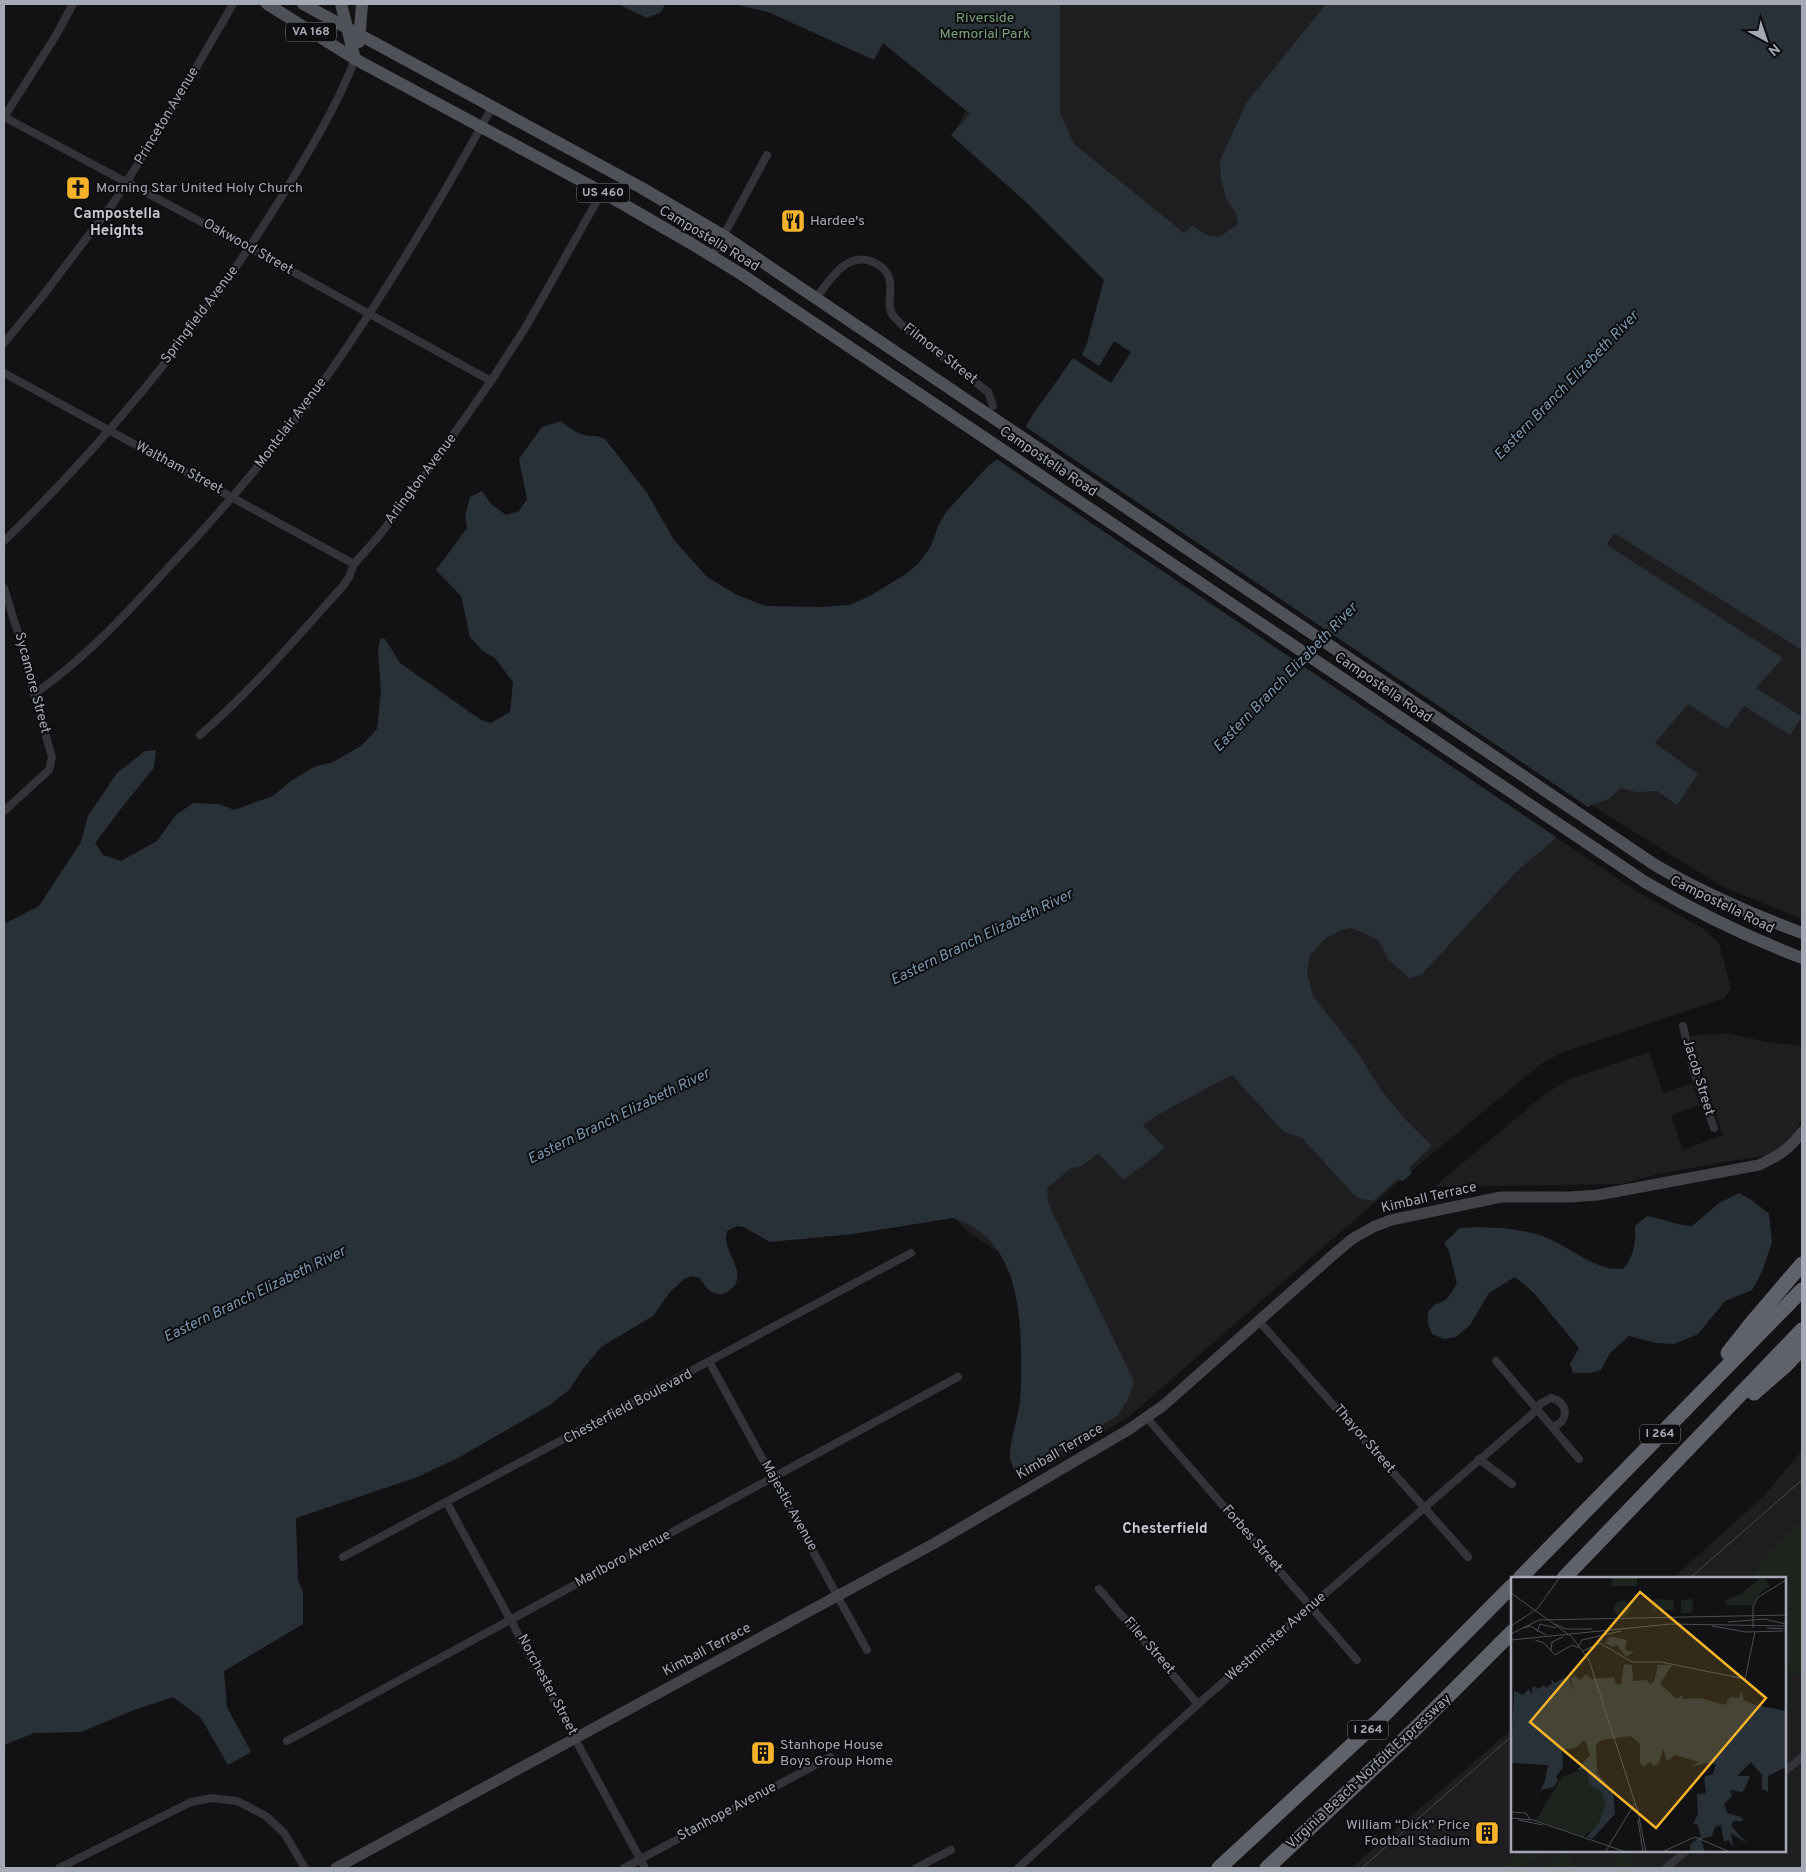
<svg xmlns="http://www.w3.org/2000/svg" width="1806" height="1872" font-family="Overpass,sans-serif">
<style>
.built{fill:#1e1e21}
.green{fill:#1d241e}
.water{fill:#293138}
.pier{fill:#121214}
.lines{fill:none;stroke-linecap:round;stroke-linejoin:round}
.street{stroke:#333439;stroke-width:8}
.secondary{stroke:#414349;stroke-width:11}
.primary{stroke:#4f5158;stroke-width:12}
.highway{stroke:#5f626a;stroke-width:15}
.tram{stroke:#484a50;stroke-width:1}
.labels{text-anchor:middle;dominant-baseline:central;stroke-width:4;stroke-linejoin:round;paint-order:stroke}
.shield{fill:#0d0d0f;stroke:#777a83;stroke-width:1}
.shield-label{font-size:12px;font-weight:bold;fill:#a4a9b5}
.park-label{font-size:14px;fill:#7aa07d;stroke:#0d0d0f}
.street-label{font-size:14px;fill:#a4a9b5;stroke:#0d0d0f}
.poi-label{font-size:14px;fill:#a4a9b5;stroke:#0d0d0f;text-anchor:start}
.neighbourhood-label{font-size:15px;font-weight:bold;fill:#c5c8d1;stroke:#0d0d0f}
.water-label{font-size:15px;font-style:italic;fill:#7a96b1;stroke:#0d0d0f}
.inset-road{fill:none;stroke:#4c4e54;stroke-width:1}
.view{fill:#f4b32b;fill-opacity:0.15;stroke:#f4b32b;stroke-width:2.5}
.inset-edge{fill:none;stroke:#a4a9b5;stroke-width:2.5}
</style>
<rect width="100%" height="100%" fill="#121214"/>
<g class="built">
<path d="M1022,4H1691L1283,458L955,131Z"/>
<path d="M1802,334V919L1723,887L1591,805L1607,545L1614,533Z"/>
<path d="M1432,754L1639,893L1702,928L1719,943L1731,988L1725,998L1561,1053L1541,1064L1410,1172L1208,1347L1130,1416L1047,1467L1027,1271L965,1230L866,1106Z"/>
<path d="M1728,1033L1766,1042L1802,1046V1116L1798,1127L1785,1144L1770,1155L1725,1162L1658,1174L1621,1184L1434,1187L1545,1094L1569,1079L1649,1052L1663,1093L1692,1083L1700,1105L1671,1115L1683,1150L1723,1135L1690,1036Z"/>
<path d="M1802,1450V1868H1351L1512,1729V1851H1785V1578H1673L1764,1496Z"/>
</g>
<g class="green">
<path d="M1802,1519V1678L1785,1668V1578H1752L1763,1558Z"/>
<path d="M1522,1851H1544L1523,1868H1501Z"/>
<path d="M1564,1851L1578,1868H1543Z"/>
<path d="M1608,1851H1627L1634,1868H1619L1611,1852Z"/>
</g>
<g class="water">
<path d="M621,4H665L661,12L647,18L622,6Z"/>
<path d="M733,4H1060V113L1074,144L1184,233L1192,226L1207,235L1219,237L1238,224L1236,214L1226,198L1221,179L1220,160L1247,102L1326,4H1802V650L1614,533L1607,545L1783,658L1756,688L1802,717L1790,735L1744,706L1727,729L1688,704L1655,743L1698,774L1677,805L1657,791L1636,792L1621,788L1609,799L1591,805L1554,840L1518,870L1422,974L1410,979L1388,959L1378,940L1361,932L1350,928L1339,931L1326,938L1310,955L1307,973L1313,996L1358,1053L1381,1090L1403,1117L1432,1146L1410,1167L1411,1174L1403,1181L1398,1179L1373,1201L1357,1198L1302,1138L1283,1131L1232,1075L1166,1110L1143,1125L1165,1148L1124,1180L1098,1153L1082,1166L1071,1168L1047,1188L1048,1201L1052,1212L1134,1381L1128,1399L1117,1416L1018,1477C1014,1470 1011,1464 1010,1456C1009,1443 1019,1415 1020,1400C1022,1382 1021,1364 1021,1346C1019,1293 1010,1236 953,1218L853,1234L770,1242L744,1227L737,1226L727,1231C727,1233 726,1236 726,1238C726,1254 748,1276 731,1289C726,1293 723,1295 717,1294C708,1292 705,1286 700,1278L691,1276L684,1279L669,1293L653,1316L601,1347L583,1369L569,1390L550,1405L458,1458L415,1478L296,1518L298,1580L303,1592V1624L224,1671L227,1707L251,1752L228,1765L201,1718L173,1697L134,1710L81,1732L34,1733L4,1745V924L39,906L81,842L88,816L117,773L145,751L156,750L154,768L123,806L95,843L103,855L121,861L157,841L176,815L193,803L219,804L234,810L273,796L291,781L314,767L333,762L361,746L377,729L381,691L378,652L380,638L385,639L400,663L481,720L491,723L510,712L513,682L495,658L483,651L470,637L461,596L436,570L467,528L465,516L470,497L482,491L491,504L506,515L519,511L527,499L519,459L542,427L561,421C569,428 579,435 589,436C596,436 599,436 605,439L647,493L674,540L707,577L737,595L766,606L821,607L849,605L870,596L906,574L918,564L930,548L939,524L947,511L988,466L1012,448L1034,413L1073,358L1111,383L1131,352L1114,341L1099,366L1082,355L1087,343L1104,280L1027,203L951,135L970,114L883,43L874,60L768,12Z"/>
<path d="M1739,1193L1753,1201L1769,1214L1772,1242L1762,1272L1752,1290L1725,1301L1698,1334L1674,1344L1656,1343L1629,1336L1610,1353L1601,1370L1590,1373H1573L1570,1364L1579,1348L1533,1292L1515,1277L1489,1293L1470,1325L1456,1337L1444,1339L1432,1334L1428,1324V1312L1434,1305L1446,1300L1457,1284L1449,1251L1444,1243L1460,1228C1485,1226 1521,1228 1545,1237C1571,1247 1594,1271 1623,1269C1634,1256 1636,1243 1635,1226L1647,1216C1663,1219 1676,1225 1692,1226L1719,1203Z"/>
</g>
<path class="pier" d="M1023,425L1591,809L1559,839L995,458L1010,447Z"/>
<g class="lines">
<g class="street">
<path d="M4,117L250,248L491,381"/>
<path d="M4,117L55,37L73,4"/>
<path d="M712,257L767,155"/>
<path d="M817,297C830,279 847,251 873,262C880,265 887,270 889,278C894,291 884,306 895,318C905,329 918,338 930,347C949,362 969,377 988,392L993,406"/>
<path d="M4,343L41,298L114,202L171,111L233,4"/>
<path d="M4,373L354,564"/>
<path d="M4,541C111,437 206,320 284,193C310,150 337,106 355,59"/>
<path d="M4,588L22,646L34,694L52,757L49,770L4,811"/>
<path d="M34,694C85,659 126,614 168,568C217,516 264,462 307,404C376,310 436,209 492,107"/>
<path d="M200,735C252,690 297,637 343,586L349,577L354,564L378,537L416,488L491,381L527,325L602,192"/>
<path d="M1683,1026L1694,1072L1714,1128"/>
<path d="M1259,1321L1468,1557"/>
<path d="M1496,1361L1579,1459"/>
<path d="M710,1363L867,1650"/>
<path d="M1147,1418L1357,1660"/>
<path d="M1479,1459L1512,1484"/>
<path d="M447,1503L645,1868"/>
<path d="M343,1557C533,1457 722,1355 911,1253"/>
<path d="M1099,1589L1198,1704"/>
<path d="M287,1741L958,1377"/>
<path d="M1785,1771L1802,1757"/>
<path d="M59,1868L191,1802L212,1798L237,1801L266,1816L284,1833L305,1868"/>
<path d="M624,1868L830,1757"/>
<path d="M916,1868L951,1850"/>
<path d="M1018,1868L1198,1704L1537,1410L1540,1404L1551,1398C1568,1402 1570,1421 1553,1427"/>
<path d="M1666,1868L1686,1851"/>
</g>
<path class="secondary" d="M336,1868L935,1543L1128,1430L1164,1405L1333,1255L1352,1239L1373,1227L1391,1220L1501,1197H1569L1598,1195L1759,1165C1778,1156 1789,1150 1802,1132"/>
<g class="primary">
<path d="M267,4L355,59L602,192L692,244L741,274L1645,882C1696,912 1747,937 1802,958"/>
<path d="M303,4L640,187L724,236L1655,865C1703,893 1751,914 1802,933"/>
<path d="M341,4L355,59"/>
<path d="M359,42L362,4"/>
</g>
<g class="highway">
<path d="M1728,1353L1755,1319L1802,1264"/>
<path d="M1754,1393L1785,1366L1802,1348"/>
<path d="M1520,1578L1802,1290"/>
<path d="M1564,1578L1802,1330"/>
<path d="M1219,1868L1380,1719L1512,1586"/>
<path d="M1267,1868L1412,1732L1512,1632"/>
</g>
<g class="tram">
<path d="M1690,1578L1802,1480"/>
<path d="M1362,1868L1512,1736"/>
</g>
</g>
<defs>
<symbol id="church-square" viewBox="-11 -11 22 22"><rect x="-9" y="-9" width="18" height="18" rx="4" fill="#f4b32b" stroke="#0d0d0f"/><path d="M-1.2-6h2.4v3.5h3.3v2.4h-3.3V6h-2.4V-.1h-3.3v-2.4h3.3Z" fill="#111"/></symbol>
<symbol id="restaurant-square" viewBox="-11 -11 22 22"><rect x="-9" y="-9" width="18" height="18" rx="4" fill="#f4b32b" stroke="#0d0d0f"/><path d="M-5-6h1v4h1v-4h1v4h1v-4h1v5L-1.5 .5V6h-2V.5L-5-1ZM5-6V6H3V1.5H1.5Q1.5-4 5-6Z" fill="#111"/></symbol>
<symbol id="building-square" viewBox="-11 -11 22 22"><rect x="-9" y="-9" width="18" height="18" rx="4" fill="#f4b32b" stroke="#0d0d0f"/><path d="M-4-6H4V6H1V3H-1V6H-4ZM-2.5-4.3h1.7v1.8h-1.7ZM.8-4.3h1.7v1.8H.8ZM-2.5-1h1.7V.8h-1.7ZM.8-1h1.7V.8H.8Z" fill="#111"/></symbol>
</defs>
<g fill-rule="evenodd">
<use href="#church-square" x="64" y="174" width="28" height="28"/>
<use href="#restaurant-square" x="779" y="207" width="28" height="28"/>
<use href="#building-square" x="749" y="1739" width="28" height="28"/>
<use href="#building-square" x="1473" y="1819" width="28" height="28"/>
</g>
<g class="labels">
<g class="shield">
<rect x="286" y="22.5" width="50" height="19" rx="4"/>
<rect x="577" y="183.5" width="52" height="19" rx="4"/>
<rect x="1640" y="1424.5" width="40" height="19" rx="4"/>
<rect x="1348" y="1720.5" width="40" height="19" rx="4"/>
</g>
<g class="shield-label">
<text x="311" y="32">VA 168</text>
<text x="603" y="193">US 460</text>
<text x="1660" y="1434">I 264</text>
<text x="1368" y="1730">I 264</text>
</g>
<g class="park-label">
<text x="985" y="18">Riverside<tspan x="985" dy="16">Memorial Park</tspan></text>
</g>
<g class="street-label">
<text transform="translate(167 116) rotate(-59)">Princeton Avenue</text>
<text transform="translate(709 239) rotate(31)">Campostella Road</text>
<text transform="translate(248 247) rotate(29)">Oakwood Street</text>
<text transform="translate(200 315) rotate(-53)">Springfield Avenue</text>
<text transform="translate(940 354) rotate(38)">Filmore Street</text>
<text transform="translate(291 423) rotate(-53)">Montclair Avenue</text>
<text transform="translate(1048 462) rotate(34)">Campostella Road</text>
<text transform="translate(179 468) rotate(28)">Waltham Street</text>
<text transform="translate(421 479) rotate(-53)">Arlington Avenue</text>
<text transform="translate(32 683) rotate(75)">Sycamore Street</text>
<text transform="translate(1383 688) rotate(34)">Campostella Road</text>
<text transform="translate(1722 905) rotate(26)">Campostella Road</text>
<text transform="translate(1698 1077) rotate(73)">Jacob Street</text>
<text transform="translate(1429 1198) rotate(-13)">Kimball Terrace</text>
<text transform="translate(628 1407) rotate(-28)">Chesterfield Boulevard</text>
<text transform="translate(1364 1439) rotate(49)">Thayor Street</text>
<text transform="translate(1060 1452) rotate(-30)">Kimball Terrace</text>
<text transform="translate(789 1506) rotate(61)">Majestic Avenue</text>
<text transform="translate(1252 1539) rotate(49)">Forbes Street</text>
<text transform="translate(623 1559) rotate(-28)">Marlboro Avenue</text>
<text transform="translate(1276 1637) rotate(-41)">Westminster Avenue</text>
<text transform="translate(1149 1646) rotate(49)">Filer Street</text>
<text transform="translate(707 1650) rotate(-28)">Kimball Terrace</text>
<text transform="translate(547 1685) rotate(62)">Norchester Street</text>
<text transform="translate(1369 1772) rotate(-43)">Virginia Beach-Norfolk Expressway</text>
<text transform="translate(727 1812) rotate(-28)">Stanhope Avenue</text>
</g>
<g class="poi-label">
<text x="96" y="188">Morning Star United Holy Church</text>
<text x="810" y="221">Hardee's</text>
<text x="780" y="1745">Stanhope House<tspan x="780" dy="16">Boys Group Home</tspan></text>
<text x="1470" y="1825" text-anchor="end">William “Dick” Price<tspan x="1470" dy="16">Football Stadium</tspan></text>
</g>
<g class="neighbourhood-label">
<text x="117" y="214">Campostella<tspan x="117" dy="17">Heights</tspan></text>
<text x="1165" y="1529">Chesterfield</text>
</g>
<g class="water-label">
<text transform="translate(1567 386) rotate(-46)">Eastern Branch Elizabeth River</text>
<text transform="translate(1286 678) rotate(-46)">Eastern Branch Elizabeth River</text>
<text transform="translate(982 938) rotate(-26)">Eastern Branch Elizabeth River</text>
<text transform="translate(619 1117) rotate(-26)">Eastern Branch Elizabeth River</text>
<text transform="translate(255 1295) rotate(-26)">Eastern Branch Elizabeth River</text>
</g>
</g>
<g transform="translate(1511 1577)">
<rect width="275" height="275" fill="#121214"/>
<path d="M102,0H126V9H100ZM248,2H254L259,9L248,17L241,28H214V23L229,18ZM182,21L181,36H170V24ZM144,22L162,23L163,33H142L140,27ZM103 32a8 8 0 1 1 16 0a8 8 0 1 1-16 0ZM80,189L93,217L95,232L88,248L72,260L25,243L51,200Z" fill="#1d241e"/>
<path d="M99,59L116,63L114,73L123,75L115,80L106,68L102,70L94,66ZM113,87L121,88L122,104L136,103L139,107L143,105L147,88H161L149,107L166,122L171,118L172,122L189,121L214,128L219,120L228,121L230,114L233,123L244,128L275,134V190L257,199V215L251,212V198L240,185L226,199H239L234,211L231,215L219,213L221,219L213,227L216,236L230,240L232,244H222L220,249L237,267L220,256L222,269L217,263L213,265L210,248L204,250L201,259L190,262L194,275H179V268L190,259L186,247H182L187,237L186,217L195,216L193,200L202,197L205,187L196,186L179,190L188,185L164,178L156,184L152,172L148,186L142,189L139,185L132,190L129,185V167L120,159L91,163L85,167L86,196L102,214L104,237L81,262L76,260L78,257L88,246L94,229L91,215L79,208L75,193H66L79,178L74,163L64,171L51,173L52,190L45,200L47,203L43,210L30,213L19,234L34,204L37,188L0,186L3,114L12,118L18,112L21,117V111L24,109L27,112L33,108L35,111L41,107L40,102L44,106L57,99L64,119L59,101L63,100L61,96L69,103L75,97L81,102L103,100L105,107L110,108Z" fill="#293138"/>
<path class="inset-road" d="M0,16L61,60L78,83L127,235L135,275M217,45L253,42L275,47M44,47L55,52H81M0,49L26,32L49,0M201,49L235,55L272,54M13,51L19,49L35,58M242,51V30L246,21L275,3M256,51L275,52M26,55L29,47L45,51M0,57L28,43L275,38M0,63L159,47L275,49M24,63L33,66L44,78L61,68L68,71M68,69L71,63L110,54M40,74L41,65L52,60M72,74L89,66L121,85H150L234,102L244,55M0,235L15,236L19,243M0,241L22,243L115,275M7,243L32,248M127,243L132,275M94,275L124,226M151,275L184,260L219,275"/>
<path class="view" d="M129,15L255,121L145,251L19,145Z"/>
<rect width="275" height="275" class="inset-edge"/>
</g>
<rect width="1806" height="1872" fill="none" stroke="#a4a9b5" stroke-width="10"/>
<g transform="translate(1766 40) rotate(140)" stroke="#0d0d0f" stroke-width="4" paint-order="stroke">
<path d="M0-4L9 19L0 12L-9 19Z" fill="#a4a9b5"/>
<text y="-8" font-size="14" font-weight="bold" text-anchor="middle" fill="#a4a9b5">N</text>
</g>
</svg>
